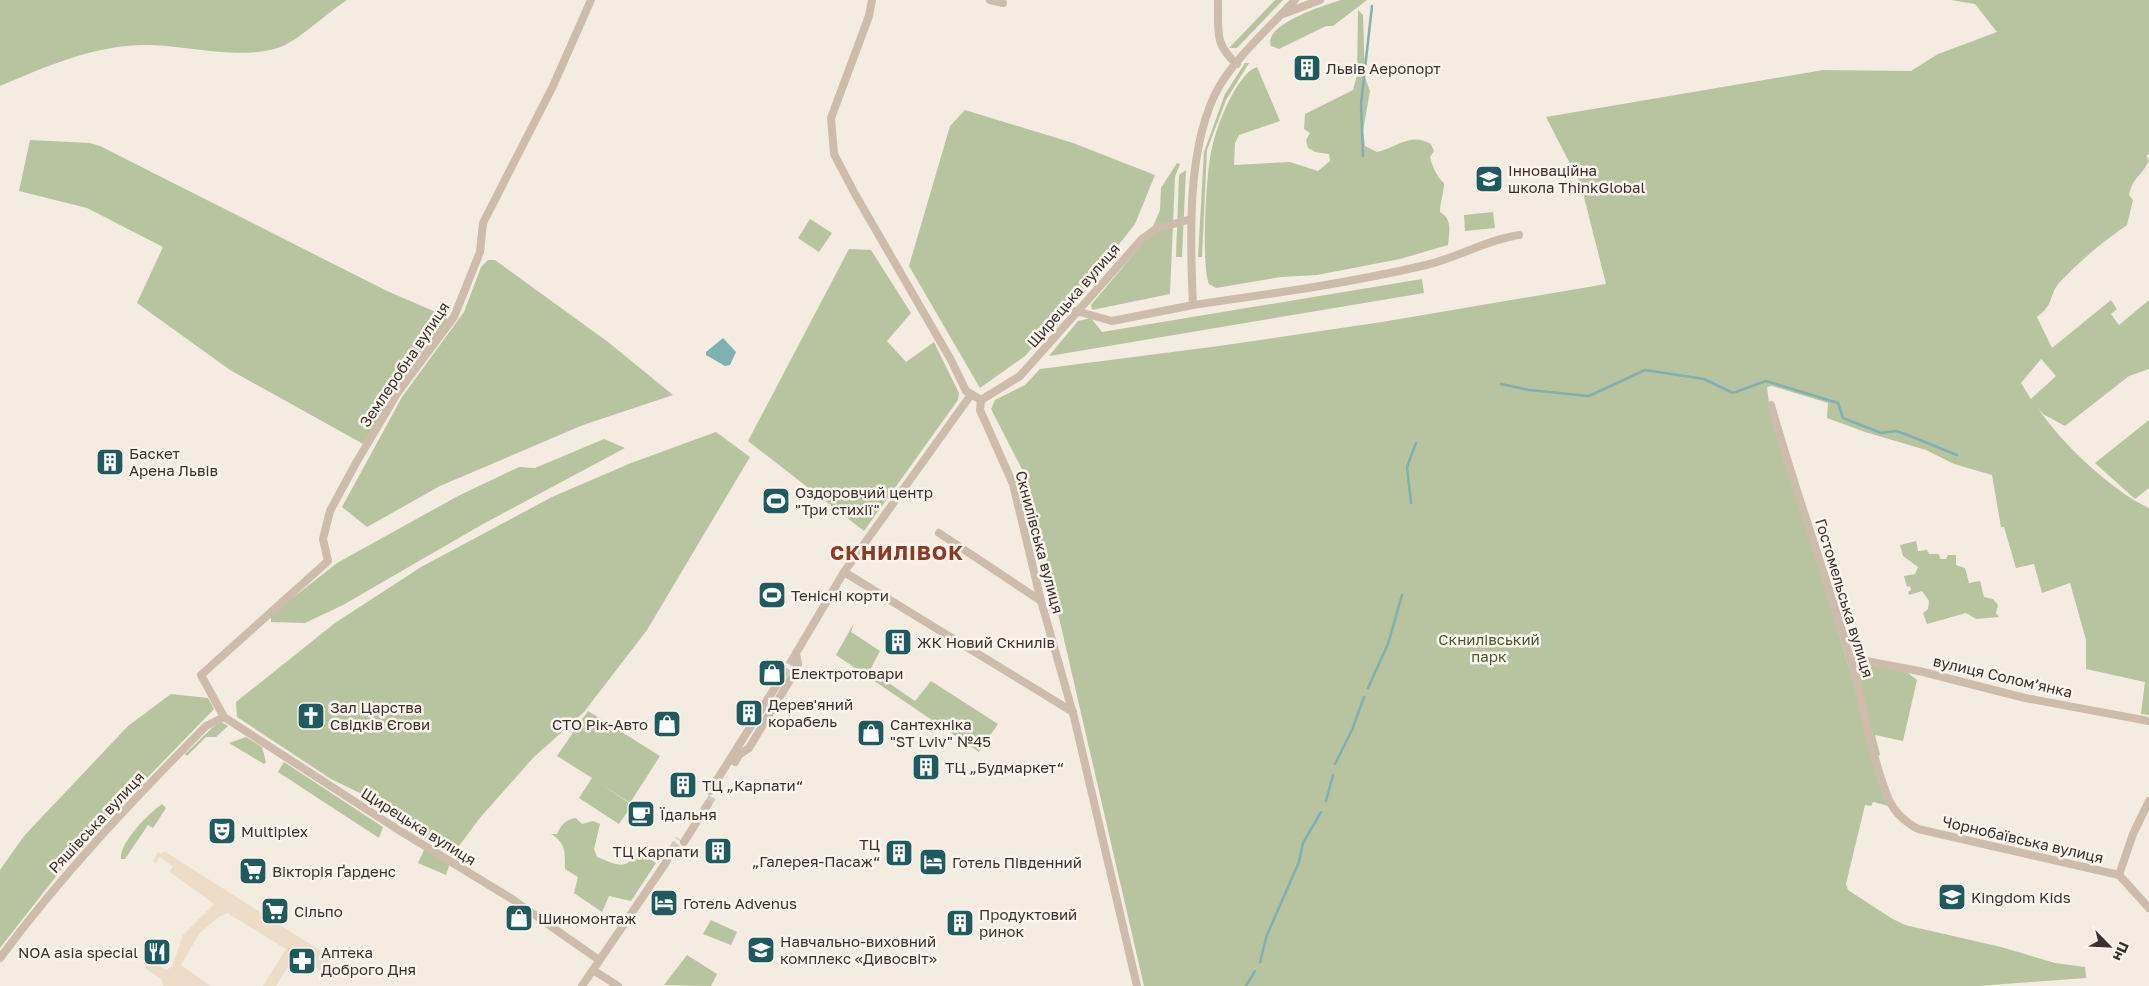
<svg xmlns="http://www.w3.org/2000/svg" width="2149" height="986" font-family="'Golos Text',sans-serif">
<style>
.green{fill:#b8c4a0;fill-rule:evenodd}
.plaza{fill:#ecdcc8}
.water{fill:#7fb0b2}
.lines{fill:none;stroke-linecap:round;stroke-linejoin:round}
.stream{stroke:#7fb0b2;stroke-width:2.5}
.minor-tunnel{stroke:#cfc6bd;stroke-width:8;stroke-dasharray:8 4;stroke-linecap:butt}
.minor{stroke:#cdbbac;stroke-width:8}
.labels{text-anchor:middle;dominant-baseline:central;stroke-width:5;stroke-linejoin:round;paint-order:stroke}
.poi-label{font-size:15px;fill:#3b302b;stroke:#fbf5ee;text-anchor:start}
.street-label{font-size:15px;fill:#3b302b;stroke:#fbf5ee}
.park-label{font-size:15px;fill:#4a5a2e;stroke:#fbf5ee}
.district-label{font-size:20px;font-weight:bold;letter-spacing:1px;fill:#8c3b22;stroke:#fbf5ee}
</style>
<rect width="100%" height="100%" fill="#f4ebe1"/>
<g class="green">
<path d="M0,0H347C328,12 297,42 278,48C237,60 191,46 149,45C97,44 47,66 0,86Z"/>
<path d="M1275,0H1283L1237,48H1229Z"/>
<path d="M1341,0H1367L1333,26H1326L1279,49L1271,46C1263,24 1326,5 1341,0Z"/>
<path d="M1951,0H2149V154L2146,156L2149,160C2142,177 2133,176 2129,195L2133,200L2127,225C2101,243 2081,260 2059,283C2049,295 2054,305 2037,317L2052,348L2111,300L2117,309L2111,314L2119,325L2149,300V369L2129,376L2065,426L2043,414L2038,408C2059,441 2113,492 2149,508V715L2141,714L2145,682L2086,669V640L2070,583L2042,593L2034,564L2016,568L2004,527H2001L1992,475L1954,464L1926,450L1865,432L1827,418L1828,403L1772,386L1767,387L1769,403C1810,537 1851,671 1889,806L1873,802L1871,806L1865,805L1846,884L1848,890L1891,918L1905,925L2001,947L2055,963L2085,967L2086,978L1978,986H1144L1027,479L991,409L995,400L1025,385L1040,369L1219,346L1382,322L1606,284L1581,185L1546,117L1823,70L1911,71L1938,54L1997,32L1975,4ZM2041,359L2056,376L2031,399L2021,383Z"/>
<path d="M1358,10L1363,15L1365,77L1370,91L1363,131L1365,146L1377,152C1398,147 1410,132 1431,144L1434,151L1430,157C1432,166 1437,177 1444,183C1444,193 1440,201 1440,212C1453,219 1449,233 1448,245L1400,259L1317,275L1281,277L1216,288L1209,284C1201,267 1206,169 1212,148C1216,127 1237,73 1257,67L1280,121L1239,135L1235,143L1234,165L1290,162L1318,171L1330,161L1329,154L1315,152L1308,148L1306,140L1310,133L1304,129L1305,114L1353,90L1357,75Z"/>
<path d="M1245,63H1249L1226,100L1207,150L1202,257H1198L1204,152L1225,94Z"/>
<path d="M965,110L1073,143L1155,175L1135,224L1087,285L1025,356L980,388L909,266L950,126Z"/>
<path d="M30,140L90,143L100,146L387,291L445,316L449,321L365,445L230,370L137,303L163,247L87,208L19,191Z"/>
<path d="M1177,163L1180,164L1175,177L1170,294L1092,310L1091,305L1149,236L1160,210L1161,188Z"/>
<path d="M1186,170L1182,257H1176L1179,175Z"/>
<path d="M1493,212L1495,228L1465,231L1464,215Z"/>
<path d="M810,219L832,233L819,252L798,238Z"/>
<path d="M849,249L871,250L911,313L887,341L906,362L934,342L959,393L958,400L864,531L748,441Z"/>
<path d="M488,260H495L608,342L673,395L583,425L440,486L367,527L342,507L402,397L464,312L481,267Z"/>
<path d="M1422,279L1424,293L1049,356L1078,321L1091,318L1102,332Z"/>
<path d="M2149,420V488L2135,499L2095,463Z"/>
<path d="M716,432L750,457L647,630L584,712L533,758L479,819L459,846H438L408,828L394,814L362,794L331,779L237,717L236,702L335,623L421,567L552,497L631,463Z"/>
<path d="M604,439L625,448L483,524L343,605L305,623L271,622V615L337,563L458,496L519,467L535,468Z"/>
<path d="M1916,541L1918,551L1927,550L1929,554H1939L1940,559H1946L1948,555H1956V565L1965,568L1969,583L1980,581L1984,597L1993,599L1998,605L1996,613L1999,617L1976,619L1966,613L1927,624L1923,613L1928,609L1929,601L1922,591L1909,595L1908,592L1911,590L1910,586L1907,587L1904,576L1915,574L1918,567L1903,556L1900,545Z"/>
<path d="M854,623L851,632L880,651L870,670L915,701L931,681L998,724L979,752L836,655Z"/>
<path d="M1875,665L1908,673L1917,680L1903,741L1875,735L1880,755L1878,756L1857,677C1860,667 1865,667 1875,665Z"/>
<path d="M171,694L208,698L214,709L76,851L0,948V870L24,836L128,726Z"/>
<path d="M588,711L660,756L630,803L598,782L632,805L619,824L579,798L592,778L557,756Z"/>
<path d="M221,722L228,726L216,737H206L187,756L185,754L212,728Z"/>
<path d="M246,737L262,747L266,762L264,764L229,743Z"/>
<path d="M284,762L383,827L379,838L278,772Z"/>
<path d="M162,804L166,808L153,828L148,825L125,859H121C119,843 148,814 162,804Z"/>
<path d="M576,818L582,824L593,821L600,824L594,849L597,857C622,867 626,871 641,846L647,847L644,856L656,863L631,901L609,896L602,912L574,893L578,877L565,869C565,853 566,843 551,834H557C561,825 566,819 576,818Z"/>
<path d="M424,850H429L450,863L446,875L418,863Z"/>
<path d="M711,920L737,932L731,945L703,934Z"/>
<path d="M687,955L717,974L711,986L664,985Z"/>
</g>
<path class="plaza" d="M164,851L332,958L323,972L295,955L276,986H263L286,949L227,913L217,918L199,934L181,965L211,986H163L162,980L145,968L147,958L166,970L172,967L183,935L214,904L170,872L173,866L160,857L156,863L153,861L158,852L161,854Z"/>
<path class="water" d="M723,338L736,352L730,365L725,366L706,355V352Z"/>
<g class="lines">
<g class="stream">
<path d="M1363,156L1361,104L1372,6"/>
<path d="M1501,384L1529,390L1589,396L1645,370L1704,379L1733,393L1766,381L1838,403L1843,418L1881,433L1896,431L1905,434L1957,455"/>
<path d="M1411,503L1407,467L1416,443"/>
<path d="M1368,688L1388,644L1402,595"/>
<path d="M1335,764L1352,730L1364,697"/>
<path d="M1326,801L1333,775"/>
<path d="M1260,962L1267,935L1299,862L1303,843L1321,812"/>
<path d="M1246,986L1255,971"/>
</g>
<g class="minor-tunnel">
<path d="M783,675L792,660"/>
<path d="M790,680L798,664"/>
<path d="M708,804L714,794"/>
<path d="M672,850L679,839"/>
</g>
<g class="minor">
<path d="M591,0L553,86L483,223L480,252L454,317L398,392L356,463L330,511L323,539L328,561L201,675L224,717L397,829L512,899L599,960"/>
<path d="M872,0L869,16L831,118L834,154L855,194L951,360L966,391L981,400"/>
<path d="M990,0L1003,3"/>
<path d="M1218,0C1219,29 1213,44 1237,64"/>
<path d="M1295,0C1270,27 1239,54 1220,85C1186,143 1190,241 1193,305C1271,294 1350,283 1426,265C1459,257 1486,240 1519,235"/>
<path d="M1283,14L1320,0"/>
<path d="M1076,311L1112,321L1193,305"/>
<path d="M981,400L980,410L1013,484L1041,601L1074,717L1137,986"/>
<path d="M981,400L1020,376L1142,239L1156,229L1191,219"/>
<path d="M1771,405C1795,490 1825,573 1850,657C1864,704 1870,754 1889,800C1895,813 1905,822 1918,829L2119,875L2149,908"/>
<path d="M939,533L1041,601"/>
<path d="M844,572L1073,712"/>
<path d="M796,654L798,664"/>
<path d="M1850,658L1919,671L2025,698L2149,721"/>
<path d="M792,660L844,572L970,396"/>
<path d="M735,762L739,755L749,748L790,680"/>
<path d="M710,791L783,675"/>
<path d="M684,842L708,804"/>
<path d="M2119,875L2133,834L2149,801"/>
<path d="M0,958C63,873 132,801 206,726L224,717"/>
<path d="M593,970L618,986"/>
<path d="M582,986L665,864L672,850"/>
</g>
</g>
<defs>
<symbol id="building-square" viewBox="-11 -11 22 22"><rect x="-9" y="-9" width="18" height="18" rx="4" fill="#1f5a5e" stroke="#fbf5ee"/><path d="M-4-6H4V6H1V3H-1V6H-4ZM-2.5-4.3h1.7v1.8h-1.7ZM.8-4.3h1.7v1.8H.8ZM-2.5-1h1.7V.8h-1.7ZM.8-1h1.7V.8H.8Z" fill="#fff"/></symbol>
<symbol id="school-square" viewBox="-11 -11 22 22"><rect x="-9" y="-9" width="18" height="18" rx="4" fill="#1f5a5e" stroke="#fbf5ee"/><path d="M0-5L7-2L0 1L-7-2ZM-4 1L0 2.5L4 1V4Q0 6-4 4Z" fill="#fff"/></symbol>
<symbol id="stadium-square" viewBox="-11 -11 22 22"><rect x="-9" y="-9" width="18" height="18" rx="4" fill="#1f5a5e" stroke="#fbf5ee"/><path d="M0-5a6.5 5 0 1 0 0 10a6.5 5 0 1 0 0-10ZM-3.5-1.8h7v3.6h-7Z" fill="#fff"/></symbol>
<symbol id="shop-square" viewBox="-11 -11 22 22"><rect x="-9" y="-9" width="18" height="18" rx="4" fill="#1f5a5e" stroke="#fbf5ee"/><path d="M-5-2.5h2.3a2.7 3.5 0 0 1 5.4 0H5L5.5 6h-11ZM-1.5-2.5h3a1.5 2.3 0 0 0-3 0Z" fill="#fff"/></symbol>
<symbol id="church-square" viewBox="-11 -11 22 22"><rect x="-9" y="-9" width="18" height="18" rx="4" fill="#1f5a5e" stroke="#fbf5ee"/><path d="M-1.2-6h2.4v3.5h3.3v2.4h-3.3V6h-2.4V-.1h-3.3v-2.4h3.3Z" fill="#fff"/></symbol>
<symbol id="cafe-square" viewBox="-11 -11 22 22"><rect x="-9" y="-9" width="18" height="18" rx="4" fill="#1f5a5e" stroke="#fbf5ee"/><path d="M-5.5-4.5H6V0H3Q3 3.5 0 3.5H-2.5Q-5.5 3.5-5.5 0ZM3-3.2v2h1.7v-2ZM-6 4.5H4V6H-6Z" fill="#fff"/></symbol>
<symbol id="theatre-square" viewBox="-11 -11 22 22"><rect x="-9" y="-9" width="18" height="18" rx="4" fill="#1f5a5e" stroke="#fbf5ee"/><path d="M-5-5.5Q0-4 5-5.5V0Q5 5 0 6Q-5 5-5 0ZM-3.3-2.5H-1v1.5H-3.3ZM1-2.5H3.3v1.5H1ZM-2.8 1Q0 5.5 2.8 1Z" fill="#fff"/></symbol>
<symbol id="hotel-square" viewBox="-11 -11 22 22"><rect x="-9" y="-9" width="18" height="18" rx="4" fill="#1f5a5e" stroke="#fbf5ee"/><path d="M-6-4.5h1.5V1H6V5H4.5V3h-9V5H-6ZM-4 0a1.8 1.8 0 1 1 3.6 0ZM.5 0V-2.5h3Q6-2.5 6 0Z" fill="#fff"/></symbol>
<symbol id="supermarket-square" viewBox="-11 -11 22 22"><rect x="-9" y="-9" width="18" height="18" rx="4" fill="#1f5a5e" stroke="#fbf5ee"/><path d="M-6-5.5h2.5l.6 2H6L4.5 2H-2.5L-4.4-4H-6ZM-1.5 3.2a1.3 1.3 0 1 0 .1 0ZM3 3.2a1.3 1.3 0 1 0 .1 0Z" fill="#fff"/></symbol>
<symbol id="restaurant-square" viewBox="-11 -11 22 22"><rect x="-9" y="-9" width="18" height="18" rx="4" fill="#1f5a5e" stroke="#fbf5ee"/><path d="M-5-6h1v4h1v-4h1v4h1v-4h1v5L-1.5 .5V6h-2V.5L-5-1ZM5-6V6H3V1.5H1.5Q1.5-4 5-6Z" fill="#fff"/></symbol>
<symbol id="pharmacy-square" viewBox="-11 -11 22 22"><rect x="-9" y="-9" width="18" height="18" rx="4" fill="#1f5a5e" stroke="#fbf5ee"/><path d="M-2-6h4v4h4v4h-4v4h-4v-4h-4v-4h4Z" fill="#fff"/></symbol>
</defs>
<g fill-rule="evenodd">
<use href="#building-square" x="1291" y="52" width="32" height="32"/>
<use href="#school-square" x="1473" y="163" width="32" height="32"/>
<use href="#building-square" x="94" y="446" width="32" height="32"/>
<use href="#stadium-square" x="760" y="485" width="32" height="32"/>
<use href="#stadium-square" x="756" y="579" width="32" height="32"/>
<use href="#building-square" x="882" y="626" width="32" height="32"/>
<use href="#shop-square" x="756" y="657" width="32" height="32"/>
<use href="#building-square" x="733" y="697" width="32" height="32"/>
<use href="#church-square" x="295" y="700" width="32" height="32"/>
<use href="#shop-square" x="651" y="708" width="32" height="32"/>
<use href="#shop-square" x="855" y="717" width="32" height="32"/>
<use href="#building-square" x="910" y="751" width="32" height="32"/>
<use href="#building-square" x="667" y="769" width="32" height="32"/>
<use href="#cafe-square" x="625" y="798" width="32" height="32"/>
<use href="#theatre-square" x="206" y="815" width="32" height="32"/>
<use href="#building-square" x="702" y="835" width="32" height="32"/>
<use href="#building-square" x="883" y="837" width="32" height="32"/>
<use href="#hotel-square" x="917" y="846" width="32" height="32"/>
<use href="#supermarket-square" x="237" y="855" width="32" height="32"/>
<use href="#school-square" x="1936" y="881" width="32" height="32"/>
<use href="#hotel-square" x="648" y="887" width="32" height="32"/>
<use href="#supermarket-square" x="259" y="895" width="32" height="32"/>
<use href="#shop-square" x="503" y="902" width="32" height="32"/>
<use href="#building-square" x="944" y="907" width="32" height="32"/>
<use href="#school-square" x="745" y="934" width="32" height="32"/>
<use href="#restaurant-square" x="141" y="936" width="32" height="32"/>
<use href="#pharmacy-square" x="286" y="945" width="32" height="32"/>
</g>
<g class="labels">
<g class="poi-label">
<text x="1326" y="68">Львів Аеропорт</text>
<text x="1508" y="170">Інноваційна<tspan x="1508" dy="17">школа ThinkGlobal</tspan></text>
<text x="129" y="453">Баскет<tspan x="129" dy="17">Арена Львів</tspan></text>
<text x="795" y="492">Оздоровчий центр<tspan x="795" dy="17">"Три стихії"</tspan></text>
<text x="791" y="595">Тенісні корти</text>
<text x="917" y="642">ЖК Новий Скнилів</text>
<text x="791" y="673">Електротовари</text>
<text x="768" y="704">Дерев'яний<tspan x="768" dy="17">корабель</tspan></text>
<text x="330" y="707">Зал Царства<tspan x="330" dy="17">Свідків Єгови</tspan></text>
<text x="648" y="724" text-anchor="end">СТО Рік-Авто</text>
<text x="890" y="724">Сантехніка<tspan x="890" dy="17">"ST Lviv" №45</tspan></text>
<text x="945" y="767">ТЦ „Будмаркет“</text>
<text x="702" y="785">ТЦ „Карпати“</text>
<text x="660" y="814">Їдальня</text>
<text x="241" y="831">Multiplex</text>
<text x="880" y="844" text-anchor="end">ТЦ<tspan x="880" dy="17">„Галерея-Пасаж“</tspan></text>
<text x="699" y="851" text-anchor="end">ТЦ Карпати</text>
<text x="952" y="862">Готель Південний</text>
<text x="272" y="871">Вікторія Ґарденс</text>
<text x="1971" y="897">Kingdom Kids</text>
<text x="683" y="903">Готель Advenus</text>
<text x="294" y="911">Сільпо</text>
<text x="979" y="914">Продуктовий<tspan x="979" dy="17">ринок</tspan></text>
<text x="538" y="918">Шиномонтаж</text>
<text x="780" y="941">Навчально-виховний<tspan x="780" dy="17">комплекс «Дивосвіт»</tspan></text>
<text x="138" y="952" text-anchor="end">NOA asia special</text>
<text x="321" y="952">Аптека<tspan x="321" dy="17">Доброго Дня</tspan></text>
</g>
<g class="street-label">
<text transform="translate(1073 295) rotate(-49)">Щирецька вулиця</text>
<text transform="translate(404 364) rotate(-56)">Землеробна вулиця</text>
<text transform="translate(1040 542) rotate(75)">Скнилівська вулиця</text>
<text transform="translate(1845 598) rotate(73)">Гостомельська вулиця</text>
<text transform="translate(2003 676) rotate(13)">вулиця Соломʼянка</text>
<text transform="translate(96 822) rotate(-47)">Ряшівська вулиця</text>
<text transform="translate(419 826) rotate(32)">Щирецька вулиця</text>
<text transform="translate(2023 839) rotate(13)">Чорнобаївська вулиця</text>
</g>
<g class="park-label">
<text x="1489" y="639">Скнилівський<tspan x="1489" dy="17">парк</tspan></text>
</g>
<g class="district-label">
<text x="897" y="552">СКНИЛІВОК</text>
</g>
</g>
<g transform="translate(2109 946) rotate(114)" stroke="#fbf5ee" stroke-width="4" paint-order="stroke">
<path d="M0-4L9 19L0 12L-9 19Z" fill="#3b302b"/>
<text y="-8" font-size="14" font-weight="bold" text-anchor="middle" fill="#3b302b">Пн</text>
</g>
</svg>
